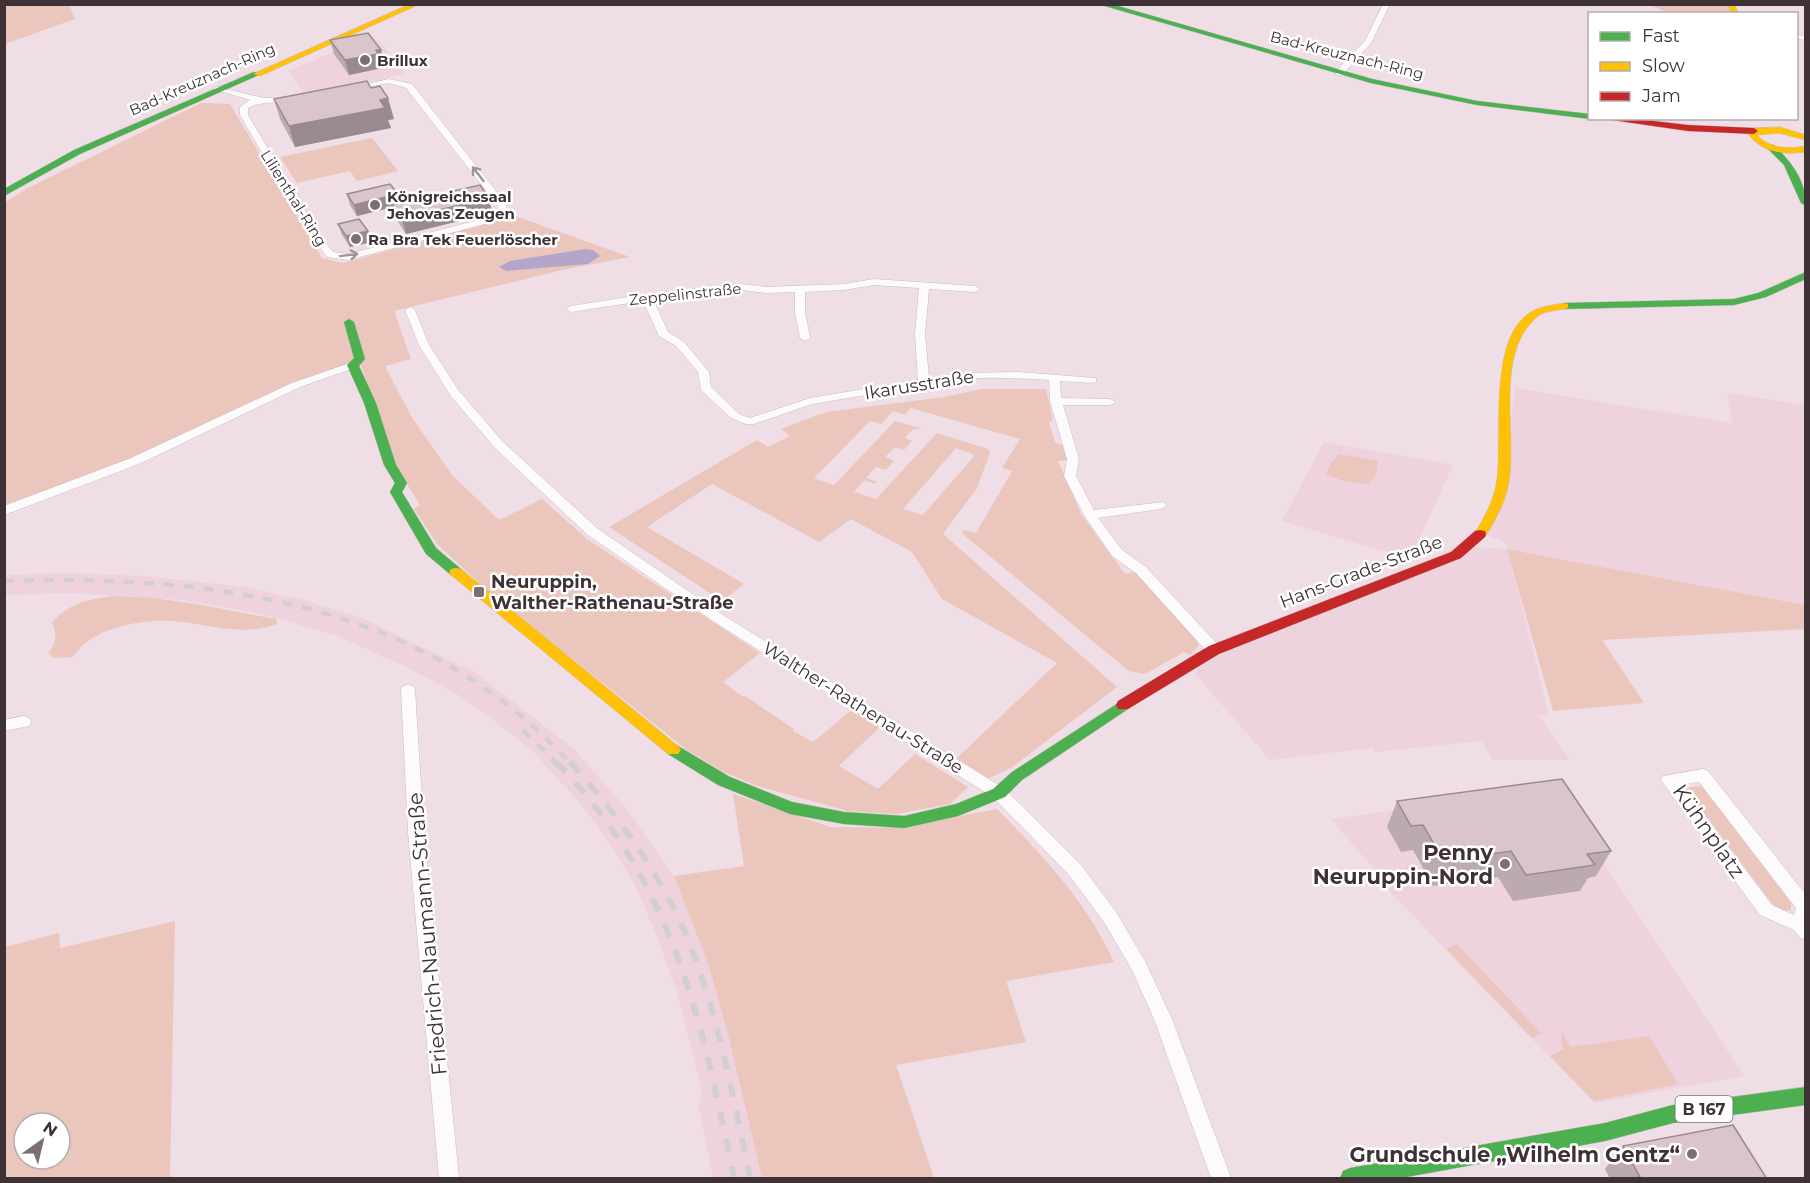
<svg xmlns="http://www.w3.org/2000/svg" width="1810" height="1183" font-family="Montserrat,sans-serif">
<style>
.built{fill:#eed3de}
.green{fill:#ebc6bd;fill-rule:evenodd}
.water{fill:#b4a6ca}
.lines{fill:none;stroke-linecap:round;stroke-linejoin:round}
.street-casing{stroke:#cabdc2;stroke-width:1}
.fast-casing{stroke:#cabdc2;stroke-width:1}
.slow-casing{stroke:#cabdc2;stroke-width:1}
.jam-casing{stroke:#cabdc2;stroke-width:1}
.street{fill:#fdfafb;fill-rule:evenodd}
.fast{fill:#4caf50;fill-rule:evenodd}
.slow{fill:#ffc107;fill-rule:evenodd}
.jam{fill:#c62828;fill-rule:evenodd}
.rail-far1{stroke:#d3ced0;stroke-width:4.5;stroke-dasharray:10 10;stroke-linecap:butt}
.rail{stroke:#d3ced0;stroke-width:6;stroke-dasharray:14 14;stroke-linecap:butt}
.wall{fill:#bbaaae}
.shaded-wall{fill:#998b8d}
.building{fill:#dac6ca;stroke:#998b8d;stroke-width:1.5}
.oneway{stroke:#9e9699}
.poi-dot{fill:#7c6e74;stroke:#fff;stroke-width:2}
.labels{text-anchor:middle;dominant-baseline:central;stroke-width:5;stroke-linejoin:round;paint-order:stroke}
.far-street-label{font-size:15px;fill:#3e3237;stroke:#fff}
.far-poi-label{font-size:15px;font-weight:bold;fill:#3e3237;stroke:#fff;text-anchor:start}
.shield{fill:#fff;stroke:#787073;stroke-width:1.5}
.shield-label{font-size:16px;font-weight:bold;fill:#3e3237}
.street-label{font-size:18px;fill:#3e3237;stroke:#fff}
.poi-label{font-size:18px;font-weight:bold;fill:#3e3237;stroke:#fff;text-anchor:start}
.near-street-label{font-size:21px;fill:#3e3237;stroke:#fff}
.near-poi-label{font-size:21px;font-weight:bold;fill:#3e3237;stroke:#fff;text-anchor:end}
</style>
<rect width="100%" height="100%" fill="#efdee5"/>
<g class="built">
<path d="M379,40L405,74L305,94L288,71L347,46Z"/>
<path d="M1515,388L1732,423L1727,393L1805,405L1806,556H1803L1805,572V605L1508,549L1549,716L1538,715L1570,760H1493L1481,741L1375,752L1373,748L1270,760L1195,674L1202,665L1222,654L1477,547L1507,549L1505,542L1480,533L1498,517Z"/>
<path d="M1324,442L1453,465L1410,559L1282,521Z"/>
<path d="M65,573L146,576L244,587L304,600L364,619L476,673L573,748L626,808L674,876L709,966L728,1034L762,1178H713L699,1108L702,1090L677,992L658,939L635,885L611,846L584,808L533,751L483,712L454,692L402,665L338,636L266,615L183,600L69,593L5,595L4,575Z"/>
<path d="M1554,788L1744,1076L1594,1103L1390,892L1386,883L1331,819Z"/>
</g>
<g class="green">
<path d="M4,5H69L75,19L5,44Z"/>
<path d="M1649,5H1727L1730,13H1669Z"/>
<path d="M201,103L230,104L322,258L343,263L515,216L630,257L562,270L394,311L411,359L385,366L411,416L452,475L499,520L542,499L587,539L760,653L723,682L743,697L745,696L794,729L793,731L813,742L854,708L882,725L839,766L878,789L915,754L968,787L950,804L896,814L848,811L757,786L722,771L687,750L498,600L438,545L414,509L420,505L395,465L361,365L353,359L347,365L118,466L5,505L4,203L26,189Z"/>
<path d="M372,138L398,171L357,181L350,171L297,183L280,157Z"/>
<path d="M981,389H1046L1053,420L1049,422L1055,443L1063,445L1067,460L1058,461L1081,514L1125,574L1136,571L1194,636L1199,645L1190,655L1184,652L1145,674L1129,671L964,535L962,530L976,533L1012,471L1002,468L1020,439L911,408L905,415L893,411L881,424L870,421L814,478L834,485L895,421L922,429H913L905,438L912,441L904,450L895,447L885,457L894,461L886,470L876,467L866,478L877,482L875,484L864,480L854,492L876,499L937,433L988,449L990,453L977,488L943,534L1117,687L1011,768L987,779L957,758L1057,663L942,599L912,552L851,519L819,542L712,484L647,527L744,584L722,601L609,527L757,440L768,447L790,436L781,429L826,412L945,397ZM956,448L975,455L923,515L903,509Z"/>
<path d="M1339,454L1378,461L1376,475L1368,484L1347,482L1326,475L1331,463Z"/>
<path d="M1507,549L1805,605V629L1602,640L1644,703L1553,711Z"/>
<path d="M113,596L153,598L196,604L276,619L277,624C245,636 215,626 182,622C153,618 112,624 88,641C82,645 77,652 72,657L54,658L48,653C57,642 57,635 52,622C72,602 86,600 113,596Z"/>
<path d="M1702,786L1791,903V910L1784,911L1774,906L1685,788Z"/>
<path d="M733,794L830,827L895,828L997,809C1042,855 1087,902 1114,962L1006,981L1026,1042L896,1065L934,1178H762L728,1034L709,966L674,876L744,866Z"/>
<path d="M175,921L170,1178H5V947L59,933L60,948ZM24,1123H60V1159H24Z"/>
<path d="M1457,944L1541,1033L1532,1038L1446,949Z"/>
<path d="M1562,1033L1571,1047L1649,1036L1678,1084L1594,1101L1550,1056L1564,1049L1561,1045Z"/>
</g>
<path class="water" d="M585,249L593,250L600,256L588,264L506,271L499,267L510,261Z"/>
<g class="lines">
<defs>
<g id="street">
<path d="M1383,4H1390L1371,43L1342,75H1336V71L1365,41Z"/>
<path d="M1796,35L1806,36V40L1796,39Z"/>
<path d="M389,79L412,84L506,204L507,214L496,221L348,260L327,257L308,232L240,115V107L250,100L213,89L217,87L264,98L296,97V101C279,104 263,100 248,108V115L317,231L333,252L348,254L490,217L497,213L498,206L406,88L389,83L353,90L349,88Z"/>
<path d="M874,279L975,286L980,289L975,292L929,289L925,334L929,378L961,373L1018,372L1096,378V382L1092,383L1060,381L1061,398L1110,399L1116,402L1110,405H1063L1079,459L1076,476L1094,510L1164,502L1166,505L1164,508L1160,509L1098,518L1122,550L1146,567L1219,646L1221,650L1219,654H1209L1136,573L1112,556L1084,515L1064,476L1067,459L1050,401L1049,380C1008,378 962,374 924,387L920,386L812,404L754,424H746L731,418L701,390L698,372L676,346L659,336L643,301L571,312L566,309L571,306L647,294L742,284L765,287L844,284ZM874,285L919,288L915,334L918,380L810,398L750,418L739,414L711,387L709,372L684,342L668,332L653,299L742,290L765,293L795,292V312L800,338L805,341L810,338L805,312V292L844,290Z"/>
<path d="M410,307L415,310L429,345L459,391L503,442L598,529L726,617L1005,789L1081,865L1116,912L1145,961L1172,1019L1231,1178H1211L1154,1019L1132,970L1104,922L1069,875L993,797L716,623L588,535L495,448L450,395L419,345L405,310Z"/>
<path d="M353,362L359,365L357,367L300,387L139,464L4,515V506L131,458L292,383Z"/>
<path d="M408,685L413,686L415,690L424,832L459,1178H439L408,832L401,690L403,686Z"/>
<path d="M24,716L29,718L31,722L29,726L4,731V720Z"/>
<path d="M1703,769L1708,771L1806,895V940L1800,938L1794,930L1760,915L1661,780L1663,776ZM1699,782L1796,908L1794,915L1772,905L1681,784Z"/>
</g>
<g id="fast">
<path d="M1098,4H1111L1372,79L1477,101L1590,114V118H1593L1590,119L1477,105L1371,83Z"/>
<path d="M254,72L261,74L80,154L4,196V189L74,150Z"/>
<path d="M1768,145H1774C1791,162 1806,180 1806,206L1801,203L1784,165L1768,149Z"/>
<path d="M1806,272V279L1766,297L1734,305L1564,309L1559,306L1564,303L1734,299L1758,293Z"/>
<path d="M349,319L354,322L365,359L359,366L376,403L396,465L407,483L402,492L436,548L461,569L463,572L461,575H451L426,554L390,492L395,483L384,465L364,403L347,365L354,358L344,322Z"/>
<path d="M1123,700L1128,701L1130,705L1128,709L1022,780L1005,797L958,816L904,828L844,824L790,814L718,785L668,754L665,750L668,746H678L730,777L792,802L844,812L904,816L956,804L993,789L1012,772Z"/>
<path d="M1806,1087V1105L1673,1123L1605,1141L1401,1178H1340L1343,1171L1350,1168L1605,1123L1673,1105Z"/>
</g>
<g id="slow">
<path d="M410,4H420L260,76L253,74Z"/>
<path d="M1728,4H1735L1738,14H1731Z"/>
<path d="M1780,127L1806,135V140L1779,133L1757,135C1770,149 1788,149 1806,146V152C1784,155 1763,153 1749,135L1751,129L1754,128Z"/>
<path d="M1564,303L1568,304V308C1558,311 1545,310 1537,317C1494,353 1517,433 1509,482C1505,503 1496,519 1485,537H1475L1474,534C1485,517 1494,500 1497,480C1503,436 1487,335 1533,311C1542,306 1554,305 1564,303Z"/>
<path d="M456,568L461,569L678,746L681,750L678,754H668L451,575L449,572L451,569Z"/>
</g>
<g id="jam">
<path d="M1598,118H1628L1688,125L1754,128L1758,131L1754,134L1688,131Z"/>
<path d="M1480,530L1485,531L1486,534L1485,537L1461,558L1219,654L1128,709H1118L1116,705L1118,701L1209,646L1451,552L1475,531Z"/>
</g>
</defs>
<use href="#street" class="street-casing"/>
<use href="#fast" class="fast-casing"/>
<use href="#slow" class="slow-casing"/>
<use href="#jam" class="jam-casing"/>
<use href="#street" class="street"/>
<use href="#fast" class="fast"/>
<use href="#slow" class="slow"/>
<use href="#jam" class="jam"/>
<g class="rail-far1">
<path d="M4,581C210,574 425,602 571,764"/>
<path d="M523,730L557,764"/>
</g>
<g class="rail">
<path d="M556,762C674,883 701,1018 734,1178"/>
<path d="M570,762C618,815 660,873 688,940C719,1016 733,1098 750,1178"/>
</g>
</g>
<g class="wall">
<path d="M330,40L385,64L381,65L382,68L349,75L334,54Z"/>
<path d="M274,99L394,119L388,120L391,128L295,147L280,119Z"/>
<path d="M347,194L400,203L489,198L492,213L406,234L397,220L393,207L357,216L350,205Z"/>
<path d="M338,224L371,242L350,247L342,235Z"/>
<path d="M1397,801L1611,851L1596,876L1588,878L1580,891L1513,901L1498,877L1433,886L1413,850L1401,852L1387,827Z"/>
<path d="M1623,1146L1767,1179H1610L1605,1169Z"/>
</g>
<g class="shaded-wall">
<path d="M376,50H381L385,64L381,65L382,68L349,75L345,60Z"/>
<path d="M388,98L394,119L388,120L391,128L295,147L289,126L380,100Z"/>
<path d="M398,194L401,205H392L393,207L357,216L354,205Z"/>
<path d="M489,198L492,213L406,234L402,219Z"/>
<path d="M368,231L371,242L350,247L346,236Z"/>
</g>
<g class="building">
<path d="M368,33L381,50H376L378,54L345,60L330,40Z"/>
<path d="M367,81L371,88L380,86L388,98L380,100L385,108L289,126L274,99Z"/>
<path d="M390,184L398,194L354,205L347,194Z"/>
<path d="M480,185L489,198L402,219L392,205Z"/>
<path d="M359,219L368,231L346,236L338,224Z"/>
<path d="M1562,779L1611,851L1587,854L1595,865L1526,875L1511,851L1444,861L1423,825L1411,826L1397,801Z"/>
<path d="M1733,1125L1767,1179H1632L1640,1177L1623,1146Z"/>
</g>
<defs><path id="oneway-shaft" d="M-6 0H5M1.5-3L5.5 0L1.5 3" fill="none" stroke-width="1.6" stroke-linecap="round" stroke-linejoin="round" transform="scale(1.5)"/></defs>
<g class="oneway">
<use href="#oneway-shaft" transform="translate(478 174) rotate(-128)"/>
<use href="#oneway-shaft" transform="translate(349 255) rotate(-7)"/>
</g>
<g class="poi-dot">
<circle cx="365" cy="60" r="6"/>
<circle cx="375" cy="205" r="6"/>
<circle cx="356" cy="239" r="6"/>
<rect x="473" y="586" width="12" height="12" rx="3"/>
<circle cx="1505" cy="864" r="6"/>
<circle cx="1692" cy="1154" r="6"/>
</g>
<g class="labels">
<g class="far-street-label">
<text transform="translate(1347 55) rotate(14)">Bad-Kreuznach-Ring</text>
<text transform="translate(202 79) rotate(-24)">Bad-Kreuznach-Ring</text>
<text transform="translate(294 198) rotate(58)">Lilienthal-Ring</text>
<text transform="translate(685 294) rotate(-6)">Zeppelinstraße</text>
</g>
<g class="far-poi-label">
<text x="377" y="60">Brillux</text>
<text x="387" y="196">Königreichssaal<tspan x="387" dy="17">Jehovas Zeugen</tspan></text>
<text x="368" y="239">Ra Bra Tek Feuerlöscher</text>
</g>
<rect class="shield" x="1675.5" y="1096" width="57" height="26" rx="4.5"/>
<g class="shield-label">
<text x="1704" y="1109">B 167</text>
</g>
<g class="street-label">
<text transform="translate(919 385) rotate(-9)">Ikarusstraße</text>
<text transform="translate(1361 572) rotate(-21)">Hans-Grade-Straße</text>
<text transform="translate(863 708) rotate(32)">Walther-Rathenau-Straße</text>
</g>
<g class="poi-label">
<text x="491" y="582">Neuruppin,<tspan x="491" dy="21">Walther-Rathenau-Straße</tspan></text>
</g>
<g class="near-street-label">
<text transform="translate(1709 831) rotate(55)">Kühnplatz</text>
<text transform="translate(427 934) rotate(-95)">Friedrich-Naumann-Straße</text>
</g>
<g class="near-poi-label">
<text x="1493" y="852">Penny<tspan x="1493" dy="24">Neuruppin-Nord</tspan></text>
<text x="1680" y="1154">Grundschule „Wilhelm Gentz“</text>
</g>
</g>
<rect width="1810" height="1183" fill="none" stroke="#3e3237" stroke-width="12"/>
<rect x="1588" y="12" width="210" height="108" fill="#ffffff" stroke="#b2adaf" stroke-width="1.5"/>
<rect x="1600" y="32" width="30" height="9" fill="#4caf50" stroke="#b2adaf" stroke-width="1.5"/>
<text x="1642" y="42" font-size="18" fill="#3e3237">Fast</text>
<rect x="1600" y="62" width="30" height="9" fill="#ffc107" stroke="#b2adaf" stroke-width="1.5"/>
<text x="1642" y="72" font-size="18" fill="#3e3237">Slow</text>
<rect x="1600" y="92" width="30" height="9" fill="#c62828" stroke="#b2adaf" stroke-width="1.5"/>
<text x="1642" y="102" font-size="18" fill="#3e3237">Jam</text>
<g transform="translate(42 1141) rotate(34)"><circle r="28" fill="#ffffff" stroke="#b2adaf" stroke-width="1.5"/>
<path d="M0-4.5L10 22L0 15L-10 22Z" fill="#7c6e74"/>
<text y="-9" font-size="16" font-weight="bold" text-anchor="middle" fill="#3e3237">N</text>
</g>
</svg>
